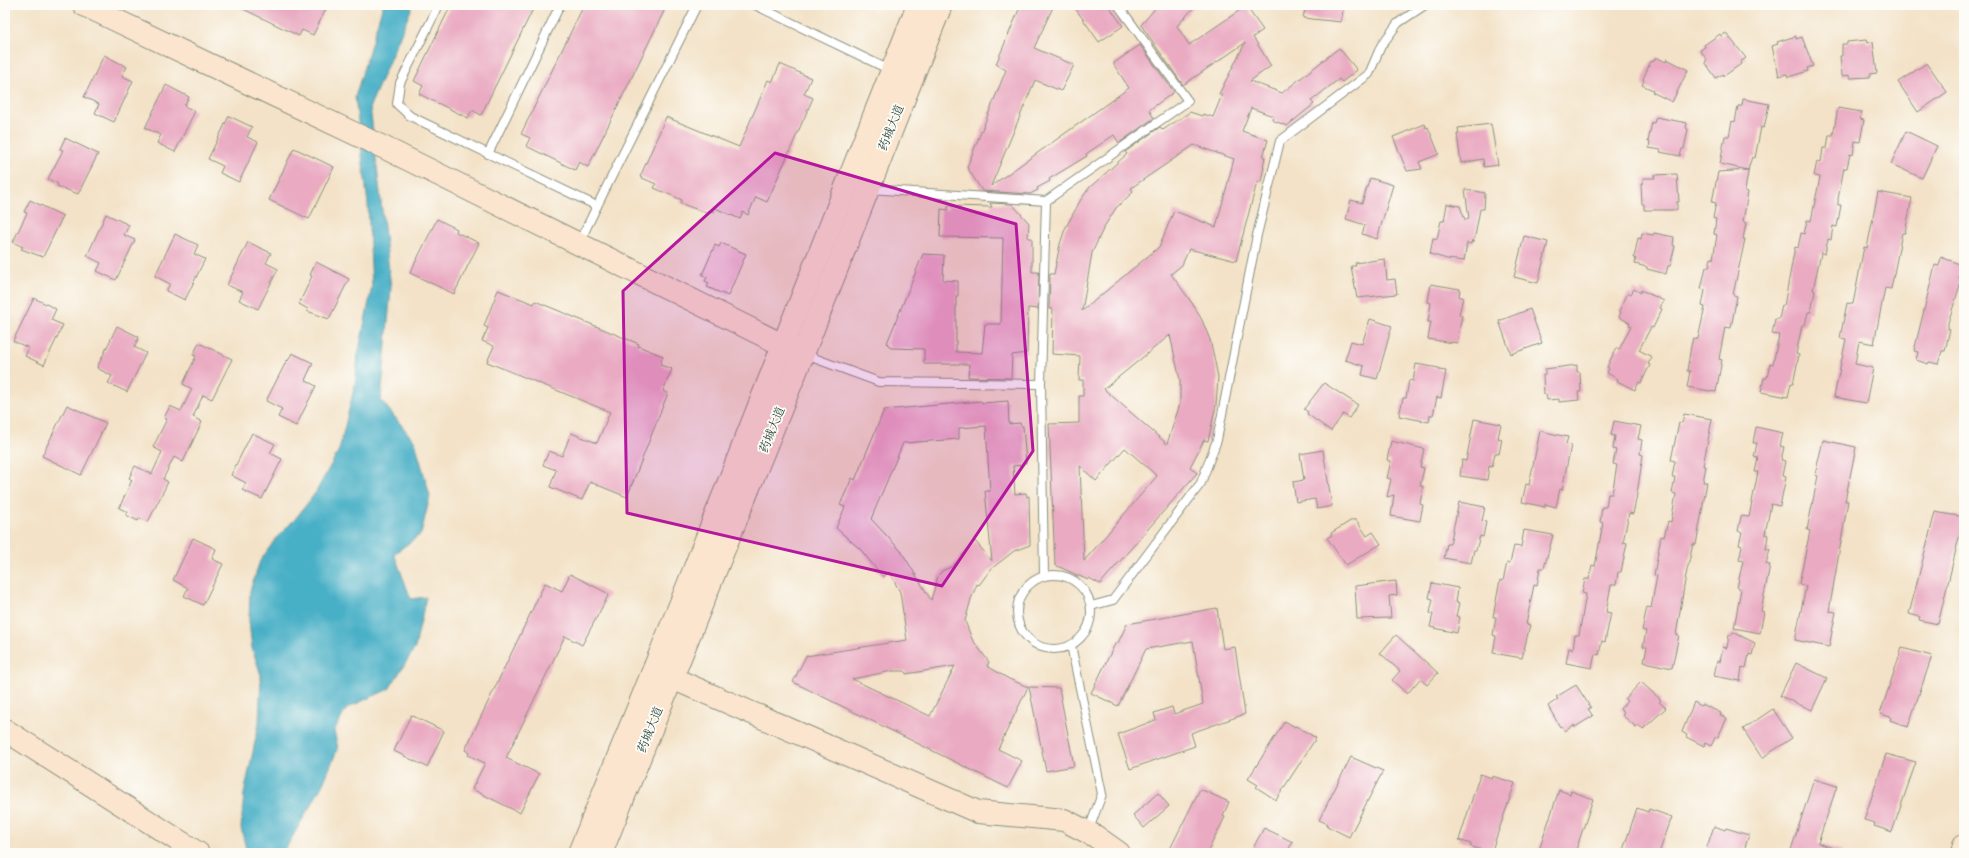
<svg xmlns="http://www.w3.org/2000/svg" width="1969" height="858" font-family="Vollkorn,'Noto Serif SC',serif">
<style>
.water{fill:#47afc6;stroke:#33767d}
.building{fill:#eaabc2;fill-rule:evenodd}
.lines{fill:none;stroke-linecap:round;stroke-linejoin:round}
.lane-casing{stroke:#89907e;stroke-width:10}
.secondary-casing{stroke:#89907e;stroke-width:24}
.lane{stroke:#fff;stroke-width:8}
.secondary{stroke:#fce5cf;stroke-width:22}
.marked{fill:#b5179e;fill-opacity:0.2;stroke:#b5179e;stroke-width:3;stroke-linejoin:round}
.labels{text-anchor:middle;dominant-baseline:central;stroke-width:3.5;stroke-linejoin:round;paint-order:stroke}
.street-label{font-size:12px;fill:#1f3d34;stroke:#fdfcf7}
</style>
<rect width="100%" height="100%" fill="#fdfcf7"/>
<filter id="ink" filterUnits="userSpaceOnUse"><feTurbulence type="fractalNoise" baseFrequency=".025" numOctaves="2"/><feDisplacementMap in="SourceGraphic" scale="8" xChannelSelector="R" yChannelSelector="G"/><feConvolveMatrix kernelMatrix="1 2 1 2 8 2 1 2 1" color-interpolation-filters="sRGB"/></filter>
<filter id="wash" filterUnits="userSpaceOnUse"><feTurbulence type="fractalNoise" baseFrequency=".012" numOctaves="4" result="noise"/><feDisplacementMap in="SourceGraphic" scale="16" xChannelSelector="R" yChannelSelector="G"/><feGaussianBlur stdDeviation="0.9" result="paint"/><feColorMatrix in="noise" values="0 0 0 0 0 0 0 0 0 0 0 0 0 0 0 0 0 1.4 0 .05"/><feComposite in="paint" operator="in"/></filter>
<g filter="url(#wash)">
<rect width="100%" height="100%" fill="#f3e2c7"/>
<path class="water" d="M383,5H413L370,106L391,288L381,400L415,442L430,496L421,534L394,554L411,599L426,597L415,648L389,689L347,708L334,731L338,748L322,786L283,853H247L241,828L244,794L259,723L261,675L252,648L249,621L250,591L260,561L277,537L296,518L316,492L339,450L355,385L358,355L372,287L368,204L355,97Z"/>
<g id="blocks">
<g class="building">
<path d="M235,5H328L313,35L302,30L299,36Z"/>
<path d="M451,5H535L481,115L472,110L468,118L419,94L423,86L414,81Z"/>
<path d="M584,5H667L588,167L579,162L575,170L526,146L530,138L521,134Z"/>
<path d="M1021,5H1054L1034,48L1074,65L1061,91L1035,80L991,186L1129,88L1114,65V63L1140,45L1174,92L1149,110L1154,118L1119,143L1114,135L1086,154L1087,156L1049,179L1050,181L1037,188L1038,190L1030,194L982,191L967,167L1006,70L996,64Z"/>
<path d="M1073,5H1108L1123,26L1099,42Z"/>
<path d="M1158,5H1196L1177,26L1189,45L1246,6L1263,30L1253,37L1271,66L1250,81L1282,93L1339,48L1357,70L1342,82L1339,79L1311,101L1314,104L1287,126L1272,120L1273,116L1251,108L1242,131L1268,140L1263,157H1265L1263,167H1264L1261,182H1257L1236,261L1189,249L1182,265L1171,274L1192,303L1202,320L1210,340L1214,357L1218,377L1216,405L1208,441L1204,440L1190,467L1197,473L1100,584L1089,578L1088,580L1055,565L1049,424L1079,423V396H1083V380H1079L1080,356L1052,354L1053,309H1049L1050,274H1054L1060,244L1065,229L1080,201L1089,188L1127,154L1125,152L1160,127L1163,130L1190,112L1202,116L1203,114L1213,117L1222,95L1219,94L1245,43L1183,85L1141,25ZM1194,145L1234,159L1216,227L1174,211L1159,247L1082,311L1092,253L1104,227L1116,208L1133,192L1131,188ZM1170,335L1180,380V404L1167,444L1104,389ZM1125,448L1157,476L1084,561L1080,466L1096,481Z"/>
<path d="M1306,5H1344L1341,22L1303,18Z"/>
<path d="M1726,33L1746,58L1740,62L1741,64L1724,76L1723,74L1716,78L1705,62L1707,60L1700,50L1705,47L1704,45L1720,34L1721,36Z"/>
<path d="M1796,36V39L1802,37L1813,66L1807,68L1808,71L1788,77L1787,74L1779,76L1772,46L1778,44L1777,42Z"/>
<path d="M1866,40L1867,43L1873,42L1877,73L1870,74V77L1850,78V75L1842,76L1840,56H1842V44H1847V42Z"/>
<path d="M104,55L127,67L122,76L133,81L114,122L95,113L99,104L84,97Z"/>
<path d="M1656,57L1666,62L1667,59L1688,70L1672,102L1652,92L1653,90L1642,85L1644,80L1643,79L1651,61L1653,62Z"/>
<path d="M1927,63L1947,92L1918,112L1898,82Z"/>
<path d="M780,64L811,78L804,94L813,98L767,202L756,197L748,215L743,212L740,219L715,208L713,212L708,210L706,213L680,203L682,200L654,188L656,184L640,177L666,117L739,147L768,80L772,82Z"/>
<path d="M166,85L189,97L184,106L195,111L175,152L157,143L161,135L145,128Z"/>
<path d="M1743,99L1769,104L1764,128L1761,127L1755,158L1752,157L1749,166L1745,191L1748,192L1743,222L1746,223L1743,239H1745L1733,295L1737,296L1731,328L1725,327L1719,359L1722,360L1716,392L1687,387L1690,371H1687L1691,346L1693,338L1698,339L1705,307L1702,306L1705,290L1701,289L1706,267H1709L1711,258L1713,259L1717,235L1714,234L1716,219L1713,218L1716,203L1712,202L1718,172L1748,170L1720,164L1725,136H1729L1732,121L1735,122L1738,106H1742Z"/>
<path d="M1838,108L1862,112L1860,119L1864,120L1860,142L1855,141L1853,155L1850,154L1847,168H1844L1838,199V205H1841L1837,227L1833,226L1831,240L1828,239L1825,254L1821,253L1813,290L1815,291L1811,312H1808L1805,325H1802L1796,354L1799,355L1793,384L1791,383L1788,397L1761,392L1764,378H1767L1770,363L1773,364L1779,335L1772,334L1775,319H1779L1782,305L1784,306L1795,247L1798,248L1801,233L1804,234L1807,220L1811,221L1820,177L1814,176L1817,161L1821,162L1823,148H1827L1829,135H1833Z"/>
<path d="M229,116L252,127L247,137L258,142L239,182L220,173L223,166L208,159Z"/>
<path d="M1656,117L1687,123L1686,128L1688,129L1684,149H1682L1680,156L1660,152L1661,150L1649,148L1650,142H1648L1652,122L1654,123Z"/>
<path d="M1425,124L1426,128L1428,127L1439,154L1419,162L1422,169L1407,171L1393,137Z"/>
<path d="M1491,124L1498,165L1484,167L1483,159L1461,163L1457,134H1459L1458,128Z"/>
<path d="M1906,131L1937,146L1922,178L1891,164Z"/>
<path d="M65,138L98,154L78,194L57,186L58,184L48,179L63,150L60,149Z"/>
<path d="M294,148L334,167L309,219L269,200Z"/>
<path d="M1677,174L1679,202H1677V210H1644V204H1642L1641,184H1643V178H1655L1654,175Z"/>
<path d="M1370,178L1393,185L1377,239L1362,234L1365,225L1346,219L1351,200L1362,203Z"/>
<path d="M1465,189L1485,193L1484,209H1480L1474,242H1472V240L1471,244L1467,243L1464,261L1447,259L1430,254L1433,238L1437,239L1441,221H1444L1447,204L1460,206L1465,220L1469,219Z"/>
<path d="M1878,192L1912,198L1905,233H1902L1891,289L1885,288L1874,344L1859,341L1855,364L1873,368L1866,403L1834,397L1846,339L1840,338L1847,303L1853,304L1864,247L1867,248Z"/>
<path d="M30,200L63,216L43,257L21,249L23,247L13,242L27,213L24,212Z"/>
<path d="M990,203L1012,204L1029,223L1028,238H1032V272H1039L1038,309L1028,308L1027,353L1012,355L1011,378L968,377L969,364H924V349L891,348L887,343L923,254L944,255L943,280L958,281V296H956V352L982,353L985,324H1001L1003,238L940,237L941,209L948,210V206L992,207Z"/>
<path d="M106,214L129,225L124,235L135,240L116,280L97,271L101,263L87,256Z"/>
<path d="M437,219L457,229L456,232L479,243L454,294L410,273Z"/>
<path d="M1642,233L1653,235L1654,233L1674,237L1673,245L1675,246L1670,266H1668L1666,274L1647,269V267L1635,264L1636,258H1634L1638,238L1641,239Z"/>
<path d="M175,234L198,245L194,254L205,259L185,300L166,291L170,284L155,276Z"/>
<path d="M1524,236L1548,242L1538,283L1514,277Z"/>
<path d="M248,242L271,253L266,263L278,269L258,309L239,300L243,292L227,285Z"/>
<path d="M721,243L746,254L728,296L707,287L709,283L705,281L707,277L702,275L715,245L719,247Z"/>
<path d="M1941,257L1962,265L1959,278L1962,279L1948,323V329H1950L1945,351H1942L1938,364L1929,362L1928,364L1916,360L1918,352L1914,351L1935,265L1939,266Z"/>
<path d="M1385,259L1387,280L1395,279L1397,294L1357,298L1351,266H1356L1355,263Z"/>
<path d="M316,262L349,279L329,319L307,311L308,309L299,304L312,276L310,275Z"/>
<path d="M1431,284L1460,289L1459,297H1463L1459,315H1462L1457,343L1452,342V343L1428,339L1431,322H1428L1431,303L1428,302Z"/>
<path d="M1634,289L1641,293V290L1664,301L1660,308L1662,309L1653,328L1651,327L1639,350L1652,357L1648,364L1650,365L1641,383L1639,382L1635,390L1617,381L1618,379L1607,373L1609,368L1607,367L1616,348L1619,350L1631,326L1629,325L1630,323L1619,317L1621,312L1619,311L1628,293L1631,294Z"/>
<path d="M498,290L534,304L535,301L639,344L638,346L663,356L660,365L672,369L663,391L668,393L627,497L590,482L582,500L550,487L556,470L543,465L549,451L562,456L571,433L597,443L610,412L487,362L494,346L482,341L488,328L484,326Z"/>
<path d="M34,298L56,309L51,320L63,325L44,365L25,356L29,348L13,341Z"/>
<path d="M1530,309L1542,343L1511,354L1499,321Z"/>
<path d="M1370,319L1392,326L1377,379L1362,375L1364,366L1345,360L1351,341L1362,344Z"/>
<path d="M117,326L139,337L134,347L146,353L127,392L108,383L112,376L97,368Z"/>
<path d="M199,343L232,359L212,399L203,395L193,417L202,422L183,462L174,457L163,479L168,482L148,522L139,518L138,521L126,515L128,512L119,508L132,480L129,478L135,466L152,474L162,452L153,447L167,419L164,418L170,406L181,411L192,389L183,384L196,356L193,355Z"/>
<path d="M292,353L313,363L305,380L316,386L296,426L278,417L282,409L266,401L287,360L288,361Z"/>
<path d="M1416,364L1439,368V370L1446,371L1441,398L1437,397L1433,415H1430L1429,422L1399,416L1403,398H1406L1409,380L1413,381Z"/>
<path d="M1577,365V372H1580L1581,392H1578L1579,400L1559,402V399L1547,400L1546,394H1544L1543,375H1545V369Z"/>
<path d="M1324,383L1358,405L1349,418L1343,414L1331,431L1307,414L1308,412L1304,409Z"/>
<path d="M981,401L982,403L1008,401L1009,424L1020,423L1021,426H1023L1026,463H1023V465L1013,466L1015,494L1026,493L1027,497L1029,496L1030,545L1014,551L991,569L979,585L977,584L971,599L965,621L972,639L989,662L987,666L1009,679L1028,687L998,749L1022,761L1008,788L793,682L806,656L907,640L900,592L889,572L883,577L860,549L836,528L845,507L840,505L852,478L855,480L884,410ZM986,426L990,491H985L992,561L975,541L953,566L942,571L938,576L931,600L901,551L871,519L903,443L959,439V428ZM955,666L930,716L852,679L892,671H905L906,674Z"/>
<path d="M67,405L106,423L81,475L42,456Z"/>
<path d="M1684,414L1712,419L1703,466H1706L1703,482H1707L1696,545L1693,544L1686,575L1676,635H1679L1672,668L1644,662L1647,647H1643L1646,631L1642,630L1647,607L1651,608L1657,576L1654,575L1661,536L1664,537L1668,521L1671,522L1676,494L1672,493L1675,477H1672L1675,461L1671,460L1679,422L1682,423Z"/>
<path d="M1474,419L1501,424L1498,438L1502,439L1499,454L1495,453L1492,467L1489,466L1487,480L1460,476L1462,460L1466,461Z"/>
<path d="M1614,421L1641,426L1638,439L1642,440L1640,454L1643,455L1636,500L1633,514L1629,513L1623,542L1627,543L1621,572H1618L1616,585H1611L1606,612L1611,613L1605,642L1602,641L1599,655L1595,654L1592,668L1566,663L1569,648L1573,649L1575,635H1579L1586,594L1582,593L1585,579H1589L1592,565L1595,566L1603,523L1600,522L1602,507H1606L1608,494H1612L1617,465L1613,464L1616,450L1613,449L1615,436L1611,435Z"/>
<path d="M1756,427L1783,433L1780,446L1784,447L1781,460L1785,461L1782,476L1786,477L1780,506L1771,504L1765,534L1768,535L1766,549H1770L1766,564L1770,565L1761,611L1764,612L1760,633L1734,628L1741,589L1737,588L1743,561L1739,560L1742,546L1739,545L1742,532L1738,531L1741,516L1749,517L1758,472H1755L1758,458L1754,457L1757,443H1753Z"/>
<path d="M1540,431L1568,437L1566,444L1571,445L1562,490L1560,489L1556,507L1545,504V507L1522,502L1526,484L1529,485Z"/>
<path d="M252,433L275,444L270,453L282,459L262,499L242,490L246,483L231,475Z"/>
<path d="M1823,440L1856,447L1845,501H1848L1829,611L1836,612L1829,647L1795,640L1806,586L1799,584L1810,531L1807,530L1818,476L1815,475Z"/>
<path d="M1391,441L1424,449L1420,467L1424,468L1420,486H1423L1420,504L1423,505L1420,521L1391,516L1394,495L1387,497L1391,479L1387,478L1391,461L1387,460Z"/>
<path d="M1323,450L1332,506L1317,509L1315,499L1296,502L1293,482L1304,480L1300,454Z"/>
<path d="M1459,502L1485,507L1482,521L1486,522L1483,537L1480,536L1476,550H1474L1471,563L1444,558L1447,544H1450Z"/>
<path d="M1935,512L1964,517L1938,624L1919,620L1920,617L1909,614Z"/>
<path d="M1352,520H1356L1367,536L1373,532L1381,544L1346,565L1327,538L1332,535L1331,533Z"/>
<path d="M1524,530L1553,535L1544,568H1540L1537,586L1534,585L1526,624L1530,625L1522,658L1493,653L1496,636L1493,635L1496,617H1493L1500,580L1503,581L1507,563H1510L1514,546L1521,547Z"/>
<path d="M193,538L216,549L212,559L223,564L203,605L184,596L188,588L173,580Z"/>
<path d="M570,574L609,594L582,645L565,636L506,758L539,774L520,813L472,789L485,763L468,755L469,753L465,750L545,583L562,591Z"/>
<path d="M1396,581L1397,595L1389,596L1391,618L1357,619L1355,586Z"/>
<path d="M1432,583L1458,588L1456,602L1459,603L1456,616L1460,617L1457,633L1430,627L1433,614L1430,613L1433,599L1429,598Z"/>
<path d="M1217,608L1223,649L1235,647L1245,714L1191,733L1195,746L1130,769L1118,734L1156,720L1154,713L1172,707L1174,714L1203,704L1193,641L1146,649L1118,706L1091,693L1116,642L1118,643L1127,624Z"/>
<path d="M1733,632L1755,643L1752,655L1749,654L1746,668L1742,667L1740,681L1714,676L1717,661L1720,662L1723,647L1727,648L1729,635H1732Z"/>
<path d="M1396,635L1438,673L1427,685L1420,679L1407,694L1392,680L1400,671L1380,653Z"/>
<path d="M1902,648L1932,656L1908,727L1890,720L1891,717L1880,714Z"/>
<path d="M1796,663L1827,678L1812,710L1780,696Z"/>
<path d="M1641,682L1661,700L1659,702L1666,708L1643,729L1638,725L1636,727L1622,715L1624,713L1620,709L1627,701L1625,699Z"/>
<path d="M1576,685L1591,708L1588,709L1593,716L1575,727L1574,725L1565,731L1562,726L1560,727L1548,706L1558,699L1556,697Z"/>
<path d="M1029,687L1059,688L1074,766L1046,771Z"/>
<path d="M1694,702L1701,706L1702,704L1721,713L1720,715L1727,718L1718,737L1716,736L1711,746L1705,743L1704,746L1686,737L1687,735L1682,732Z"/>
<path d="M1773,709L1792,738L1762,758L1743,729Z"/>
<path d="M411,715L444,731L427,767L394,751Z"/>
<path d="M1285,721L1295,727L1296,726L1316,738L1276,800L1256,787L1258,785L1248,779Z"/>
<path d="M1886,754L1916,762L1892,832L1874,826L1875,823L1864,820Z"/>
<path d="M1351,757L1383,771L1349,837L1327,826L1328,824L1319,820Z"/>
<path d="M1480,774L1492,778V776L1515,783L1491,853L1470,846L1471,844L1459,840Z"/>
<path d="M1814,779L1837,786L1818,843L1842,851L1841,853H1790Z"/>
<path d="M1200,789L1229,802L1223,816L1225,817L1207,853H1168Z"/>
<path d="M1559,790L1570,794L1571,791L1593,799L1575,853H1538Z"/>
<path d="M1158,793L1169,806L1144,828L1133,815Z"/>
<path d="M1637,808L1648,812L1649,809L1672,817L1659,853H1622Z"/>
<path d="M1714,826L1725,830L1726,828L1749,835L1743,853H1705Z"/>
<path d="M1264,828L1293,842L1286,853H1250Z"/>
</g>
</g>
</g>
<g filter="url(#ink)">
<use href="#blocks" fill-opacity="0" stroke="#89907e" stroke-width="1"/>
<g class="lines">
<defs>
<g id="lane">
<path d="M439,5L400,83L397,104L410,116L597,206L579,243"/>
<path d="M755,5L892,71"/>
<path d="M488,154L560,5"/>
<path d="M870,189L1046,201L1188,101L1118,5"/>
<path d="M597,206L697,5"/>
<path d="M803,354L879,382L1041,384"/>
<circle cx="1054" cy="612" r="37"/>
<path d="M1044,575L1041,384L1046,201"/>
<path d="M1091,606L1113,600L1201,483L1217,440L1257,235L1280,141L1369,74L1381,46L1398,23L1425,5"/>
<path d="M1071,645L1102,794L1088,832"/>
</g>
<g id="secondary">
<path d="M84,5L387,149L795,351"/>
<path d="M672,678L978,812L1064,820L1095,836L1119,853"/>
<path d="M5,730L198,853"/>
<path d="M579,853L682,600L918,5"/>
<path d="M601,853L803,354L941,5"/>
<path d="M1962,853L1964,845"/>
</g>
</defs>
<use href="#lane" class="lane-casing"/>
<use href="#secondary" class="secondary-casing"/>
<use href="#lane" class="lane"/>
<use href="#secondary" class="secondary"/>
</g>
</g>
<path class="marked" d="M775,153L1016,224L1033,451L942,586L627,513L623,291Z"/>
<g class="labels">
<g class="street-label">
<text transform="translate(892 128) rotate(-68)">药城大道</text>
<text transform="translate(773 430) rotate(-68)">药城大道</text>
<text transform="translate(651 730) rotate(-68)">药城大道</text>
</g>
</g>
<rect width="1969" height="858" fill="none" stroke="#fdfcf7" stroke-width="20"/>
</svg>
